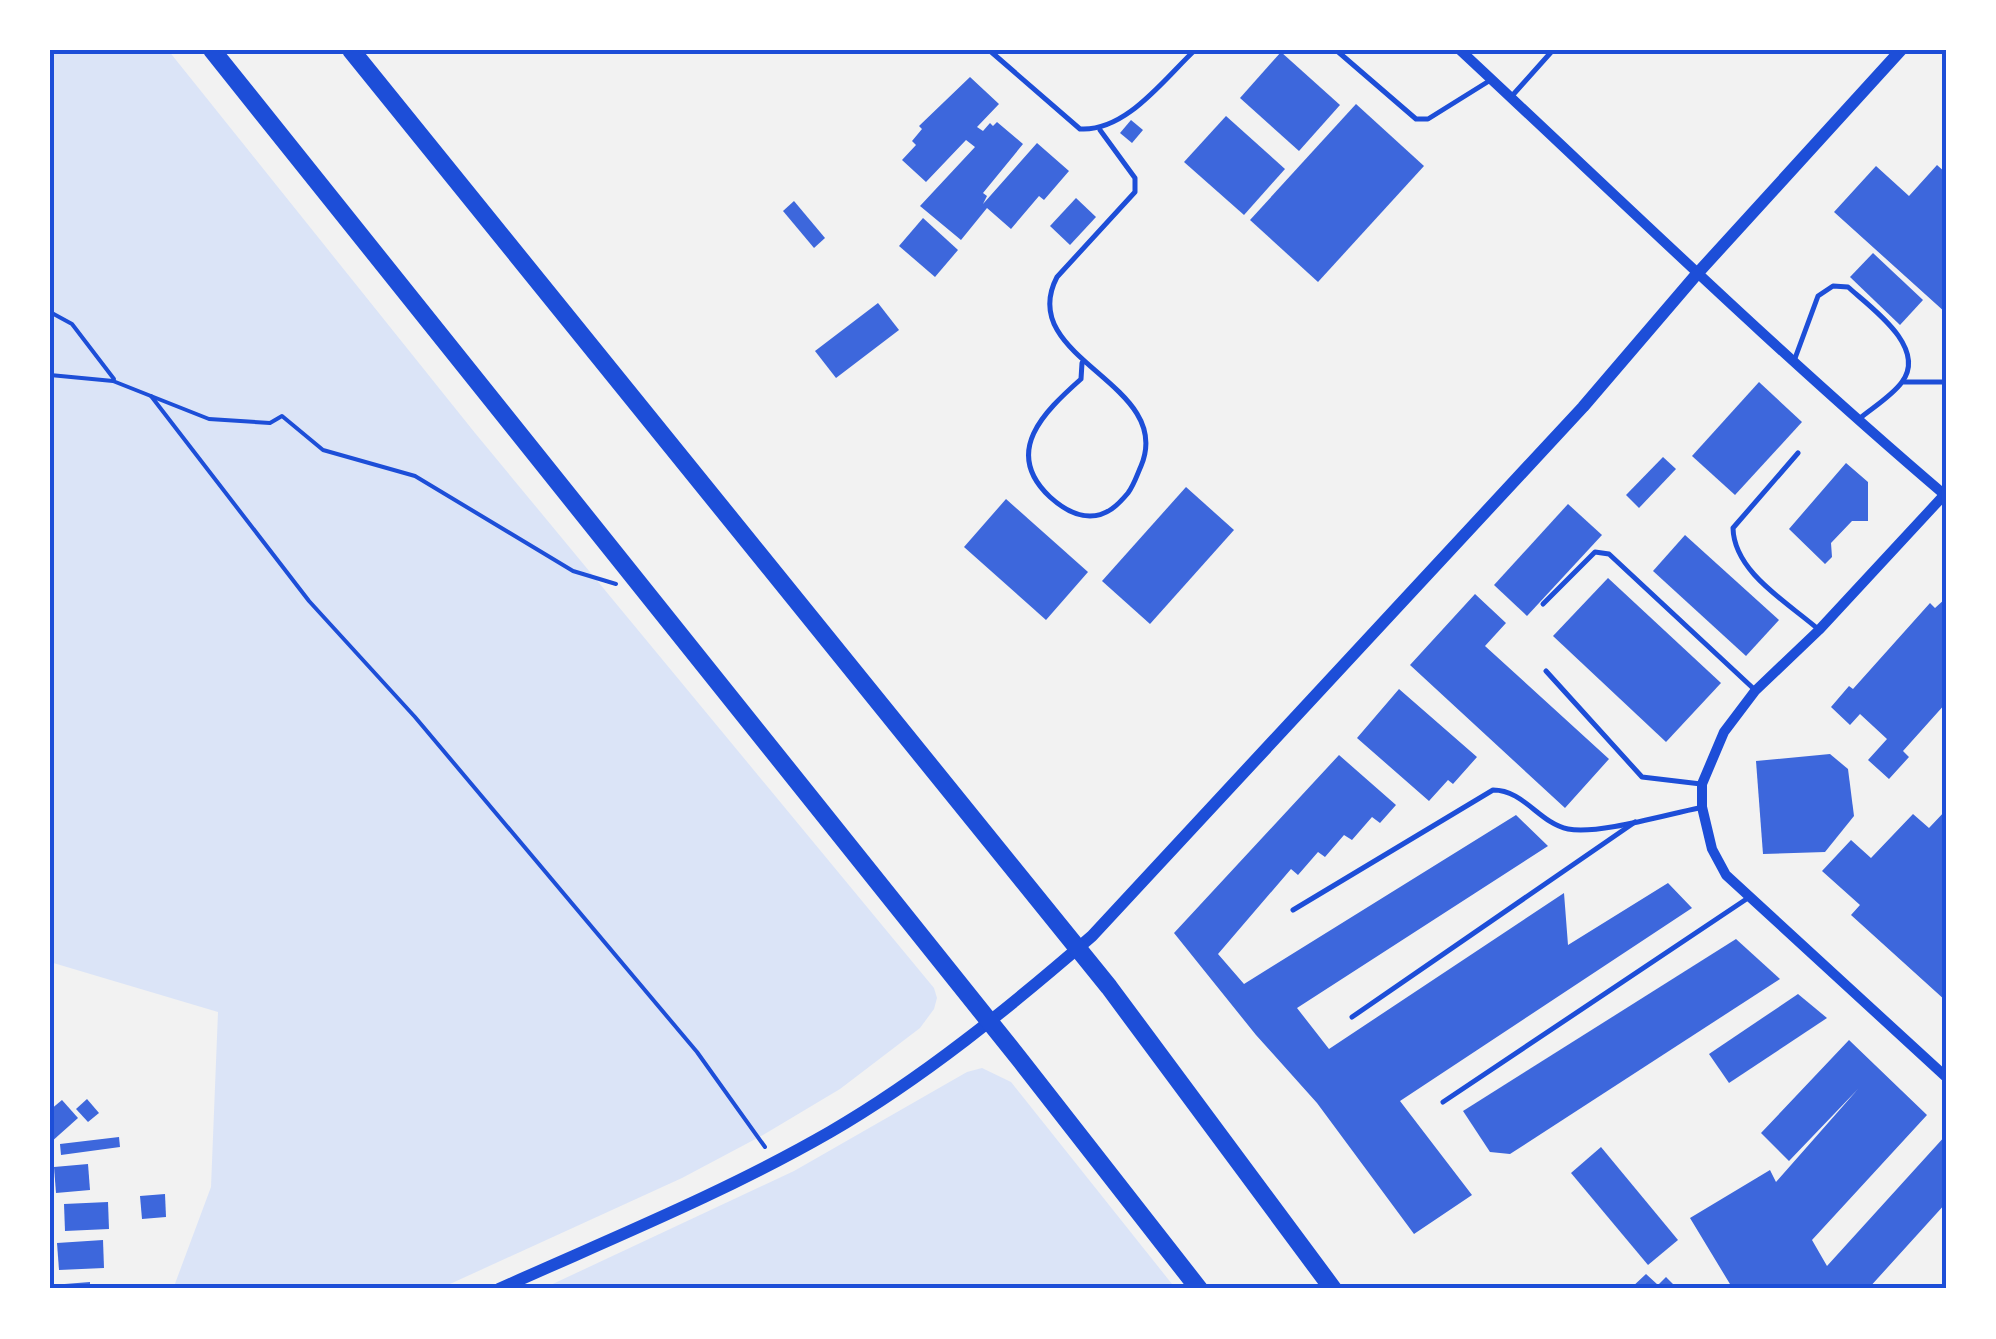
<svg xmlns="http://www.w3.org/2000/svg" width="1996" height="1339" font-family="'Roboto Serif',serif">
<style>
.green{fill:#dbe4f7}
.building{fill:#3d67dc}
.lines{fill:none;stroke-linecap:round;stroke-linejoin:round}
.path{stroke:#1d4ed8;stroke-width:4}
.service{stroke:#1d4ed8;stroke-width:5}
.minor{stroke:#1d4ed8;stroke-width:10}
.tertiary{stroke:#1d4ed8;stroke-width:12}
.motorway{stroke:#1d4ed8;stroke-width:18}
.neatline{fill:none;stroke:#1d4ed8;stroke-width:4}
</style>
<rect width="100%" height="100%" fill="#f2f2f2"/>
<g class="green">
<path d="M50,50H168L475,433L934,988L937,998L934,1009L920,1028L840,1089L763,1135L682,1178L439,1289H173L211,1187L218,1012L50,962Z"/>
<path d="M982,1068L1011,1082L1176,1289H542L794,1171L967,1072Z"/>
</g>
<g class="building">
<path d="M1281,52L1340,105L1299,151L1240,98Z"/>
<path d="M970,77L999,104L977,127L983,131L990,123L993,126L997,122L1023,144L983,193L987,196L983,204L1037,143L1069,171L1044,200L1039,196L1011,229L987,208L961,240L920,206L975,147L966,140L926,182L902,160L916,145L912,141L922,129L919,126Z"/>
<path d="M1356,104L1424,166L1318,282L1250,220Z"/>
<path d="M1226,116L1285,169L1244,215L1184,162Z"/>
<path d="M1131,120L1143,130L1132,143L1120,133Z"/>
<path d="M1937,165L1946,173V313L1834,212L1876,166L1909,196Z"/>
<path d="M1076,198L1096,217L1070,245L1050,226Z"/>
<path d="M794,201L825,238L814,248L783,211Z"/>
<path d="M923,218L958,250L935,277L899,246Z"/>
<path d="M1873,253L1923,300L1900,325L1850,277Z"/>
<path d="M878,303L899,330L836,378L815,351Z"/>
<path d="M1759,382L1802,422L1735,495L1692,456Z"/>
<path d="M1663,457L1676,469L1639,508L1626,495Z"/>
<path d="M1846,463L1868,482V521H1852L1831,543L1832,557L1825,564L1789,529Z"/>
<path d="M1186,487L1234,530L1150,624L1102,581Z"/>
<path d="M1006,499L1088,572L1046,620L964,547Z"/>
<path d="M1568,504L1602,535L1527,616L1494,585Z"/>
<path d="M1685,535L1779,620L1746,656L1653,571Z"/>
<path d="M1608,578L1721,683L1666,742L1553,636Z"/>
<path d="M1475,594L1506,623L1485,646L1609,759L1565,808L1410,665Z"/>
<path d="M1946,598V703L1903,751L1909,757L1889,779L1868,760L1887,739L1860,714L1850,725L1831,707L1849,686L1853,689L1930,603L1935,608Z"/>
<path d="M1399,689L1477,757L1453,784L1448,780L1429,801L1357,738Z"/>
<path d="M1830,754L1848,769L1854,816L1825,852L1763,854L1756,761Z"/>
<path d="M1339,755L1396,805L1380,823L1372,817L1352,840L1344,835L1325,857L1318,852L1298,875L1291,869L1218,954L1244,984L1516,815L1548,846L1297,1008L1329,1049L1564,893L1568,945L1668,883L1692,908L1400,1101L1472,1195L1414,1234L1317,1103L1256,1035L1174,933Z"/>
<path d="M1946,810V1001L1851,915L1860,905L1822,871L1851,840L1871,858L1913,814L1929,828Z"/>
<path d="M1736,939L1780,979L1510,1154L1490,1152L1463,1111Z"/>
<path d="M1798,994L1827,1018L1729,1083L1709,1054Z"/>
<path d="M1849,1040L1927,1115L1812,1240L1827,1266L1946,1135V1203L1868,1289H1733L1690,1218L1770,1170L1776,1182L1858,1089L1789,1161L1761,1133Z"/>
<path d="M87,1099L99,1113L88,1122L76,1109Z"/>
<path d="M62,1100L78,1118L50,1143V1110Z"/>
<path d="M119,1137L120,1147L61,1155L60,1144Z"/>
<path d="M1601,1147L1678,1240L1648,1265L1571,1173Z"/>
<path d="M88,1164L90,1190L56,1193L54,1167Z"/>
<path d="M165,1194L166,1217L142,1219L140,1196Z"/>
<path d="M108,1202L109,1229L65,1231L64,1204Z"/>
<path d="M103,1240L104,1268L59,1270L57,1243Z"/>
<path d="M1646,1274L1658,1285L1666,1277L1678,1289H1630Z"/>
<path d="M90,1282V1289H52V1285Z"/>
</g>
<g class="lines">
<g class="path">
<path d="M50,312L72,324L114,379"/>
<path d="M50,375L113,381L209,419L270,423L282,416L323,450L415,476L573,571L616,584"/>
<path d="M151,396L309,601L415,717L697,1052L765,1147"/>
</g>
<g class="service">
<path d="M989,50L1080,129C1126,132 1164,79 1195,50"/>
<path d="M1336,50L1416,119H1428L1489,81"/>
<path d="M1511,97L1553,50"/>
<path d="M1794,361L1818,296L1833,286L1848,287C1870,307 1928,347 1902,382C1892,396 1872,408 1859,419"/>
<path d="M1082,363L1081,379C1044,412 1002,452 1050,497C1061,507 1075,516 1090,516C1107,516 1118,505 1128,493C1134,485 1137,475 1141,466C1176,383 1014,359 1057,277L1135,192V178L1100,130"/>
<path d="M1904,382H1946"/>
<path d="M1798,453L1733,528C1734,572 1787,602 1818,629"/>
<path d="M1543,604L1595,552L1609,554L1755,690"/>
<path d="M1546,671L1642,777L1701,784"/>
<path d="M1293,910L1493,790C1524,790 1539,823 1568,829C1598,835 1668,814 1699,808"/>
<path d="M1352,1017L1635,822"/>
<path d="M1443,1102L1748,898"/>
</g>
<g class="minor">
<path d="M1460,50C1621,200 1778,353 1946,496"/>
<path d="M1946,493L1819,630L1755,691L1724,732L1702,784V807L1712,849L1726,875L1946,1077"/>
</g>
<path class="tertiary" d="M499,1289C610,1239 724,1193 830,1132C923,1078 1010,1007 1092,936L1583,407L1696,275L1901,50"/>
<g class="motorway">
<path d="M212,50L1021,1061L1199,1289"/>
<path d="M351,50L1109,987L1333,1289"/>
</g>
</g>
<rect width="1996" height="1339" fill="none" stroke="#ffffff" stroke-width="105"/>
<rect x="52" y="52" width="1892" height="1234" class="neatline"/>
</svg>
